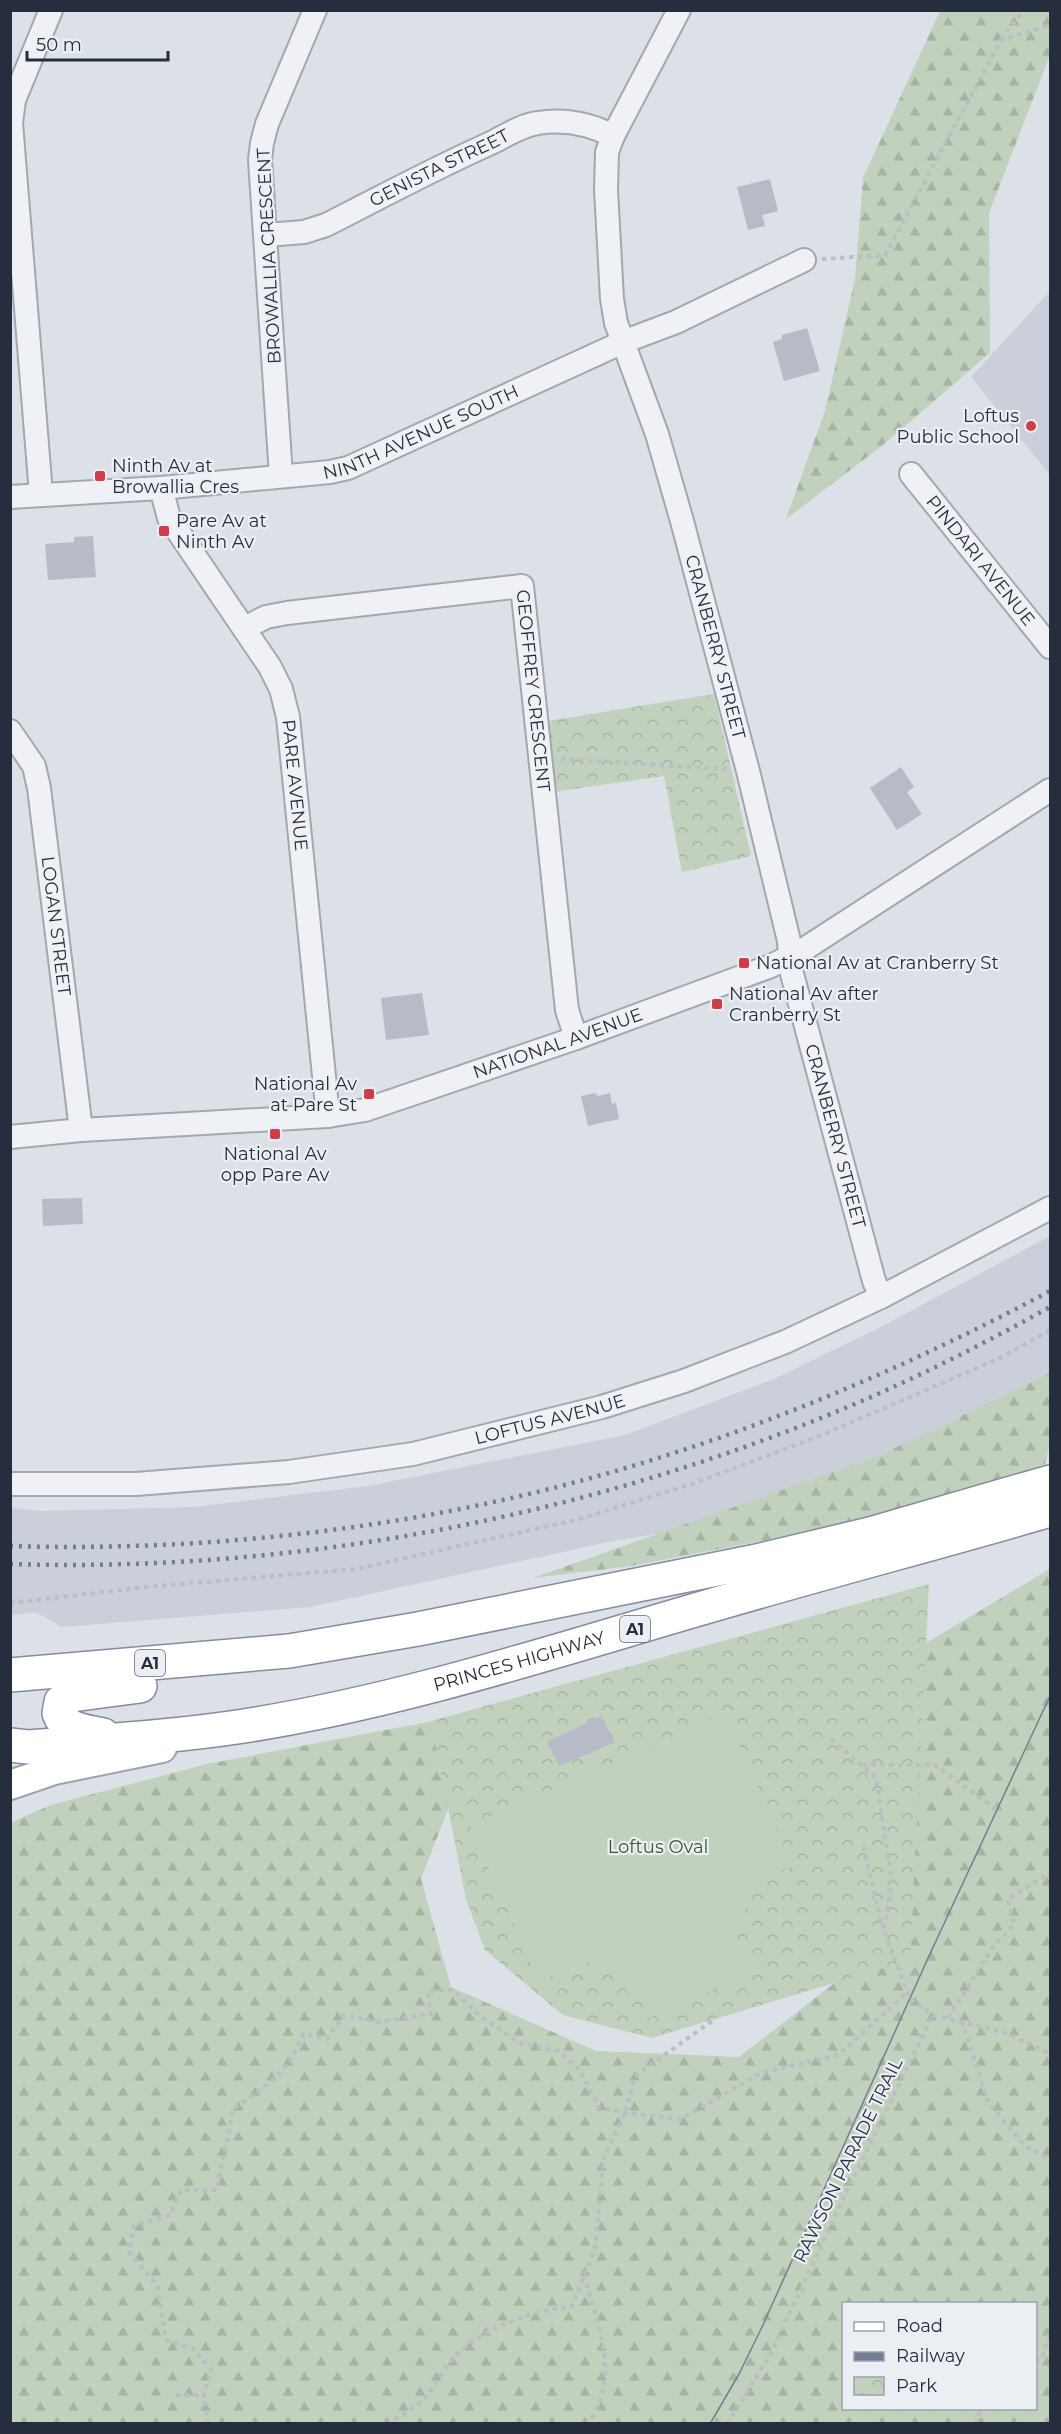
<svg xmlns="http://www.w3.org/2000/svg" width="1061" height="2434" font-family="Montserrat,sans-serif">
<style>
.built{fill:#cacfd9}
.forest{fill:url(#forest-firs);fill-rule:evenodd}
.park{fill:url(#park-crowns)}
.garden{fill:#c1d1bd}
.building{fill:#b6bbc7}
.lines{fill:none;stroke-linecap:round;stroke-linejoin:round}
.minor-casing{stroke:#a2a7b1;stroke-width:26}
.major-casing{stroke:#9ba3b3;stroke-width:32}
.highway-casing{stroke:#838c9e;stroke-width:36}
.path{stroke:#bbbec5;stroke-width:4;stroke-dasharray:4.5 4.5;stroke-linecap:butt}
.minor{stroke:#eff1f5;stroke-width:22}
.major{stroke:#fff;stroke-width:28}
.highway{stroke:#fff;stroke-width:33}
.tram{stroke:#757e91;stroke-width:1.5}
.rail{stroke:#757e91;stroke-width:4.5;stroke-dasharray:3 6;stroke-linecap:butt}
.poi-dot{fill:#d13c4a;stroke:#ebeff4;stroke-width:2}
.labels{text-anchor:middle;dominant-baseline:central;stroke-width:4.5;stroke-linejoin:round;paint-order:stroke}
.shield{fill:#ebeff4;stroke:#616774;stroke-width:1.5}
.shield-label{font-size:16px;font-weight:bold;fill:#262d3d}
.street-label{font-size:18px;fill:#262d3d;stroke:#ebeff4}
.poi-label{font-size:18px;fill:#262d3d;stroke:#ebeff4;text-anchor:start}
.park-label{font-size:18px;fill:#385933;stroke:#ebeff4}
</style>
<defs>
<pattern id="forest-firs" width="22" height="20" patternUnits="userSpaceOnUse" patternTransform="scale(1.5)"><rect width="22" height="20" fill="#c1d1bd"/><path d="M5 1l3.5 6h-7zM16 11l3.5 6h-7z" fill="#a6b4a3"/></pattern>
<pattern id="park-crowns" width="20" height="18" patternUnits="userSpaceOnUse" patternTransform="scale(1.5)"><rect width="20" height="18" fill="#c1d1bd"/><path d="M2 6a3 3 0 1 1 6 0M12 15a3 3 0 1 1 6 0" fill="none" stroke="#a6b4a3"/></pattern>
</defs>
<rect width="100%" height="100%" fill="#dce0e7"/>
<g class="built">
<path d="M1050,291V475L971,377Z"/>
<path d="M1050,1236V1373L878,1456L664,1533L618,1540L310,1607L62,1627L36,1612L11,1615L10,1508L42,1511L195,1507L368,1486L625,1435L774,1379L881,1327Z"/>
</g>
<g class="forest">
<path d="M940,11H1050V55L989,213L990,353L883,445L786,519L825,411L855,279L863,178Z"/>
<path d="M1050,1373V1442L1045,1464L856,1523L631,1566L533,1578L878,1456Z"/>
<path d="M1050,1569V2423H11L10,1823L51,1805L207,1764L486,1711L421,1879L451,1987L596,2051L739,2057L864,1960L896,1661ZM844,2304H1036V2408H844Z"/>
</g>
<g class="park">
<path d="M714,694L751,856L682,872L664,776L552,792L541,722Z"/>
<path d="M929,1584L910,1960L652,2038L563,2015L485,1950L466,1899L431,1721Z"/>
</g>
<path class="garden" d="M725,1713L793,1866L752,1885L746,1909L734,1933L751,1973L648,2018L631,1979L613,1975L585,1961L540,1982L470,1826Z"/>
<g class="building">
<path d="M770,179L778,211L762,215L765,226L748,230L737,187Z"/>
<path d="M807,328L820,371L784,381L773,342L782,339V335Z"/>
<path d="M93,536L96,577L48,580L45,544L74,542V537Z"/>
<path d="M901,767L914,787L907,792L922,814L897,830L870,788Z"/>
<path d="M422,993L429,1035L386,1040L381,998Z"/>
<path d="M595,1093L598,1096L610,1093L612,1104L616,1103L619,1119L588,1126L581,1096Z"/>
<path d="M82,1198L83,1224L43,1226L42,1199Z"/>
<path d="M601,1716L615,1742L559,1766L547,1742Z"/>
</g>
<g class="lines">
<defs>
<g id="minor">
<path id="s1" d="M679,10L613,136L607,152L606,190L612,299L616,323L657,434L682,521L748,771L789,941L791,970L874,1281L881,1297"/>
<path id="s2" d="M266,235L304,232L326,225C381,197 435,168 491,143C505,136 522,125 538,123C564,119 590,124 613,136"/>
<path id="s3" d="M911,474L1050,647"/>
<path d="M281,476L260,160L262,143L267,124L315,10"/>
<path id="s4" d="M161,488L169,518L270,667L281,689L288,717L328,1116"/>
<path d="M41,494L11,123L14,100L51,10"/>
<path id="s5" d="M10,497L161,488L330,472L348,468L623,342L676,322L804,260"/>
<path id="s6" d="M245,628L266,617L287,613L522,586L567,1010L576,1038"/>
<path id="s7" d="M10,731L34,766L39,788L81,1130"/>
<path id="s8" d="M10,1137L81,1130L328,1116L365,1110L576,1038L771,966L806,948L1050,790"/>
<path id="s9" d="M10,1484H136L289,1472L413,1454L602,1407L684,1381L785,1342L881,1297L1050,1208"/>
</g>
<path id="major" d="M10,1785L54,1770L162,1748"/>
<g id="highway">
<path d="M10,1675L289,1651L418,1629L757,1561L870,1534L1050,1482"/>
<path d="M103,1735C87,1731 65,1731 59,1713L61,1702L72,1695L140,1686"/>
<path id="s10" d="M10,1745L28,1747C100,1741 172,1737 244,1726C410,1700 569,1646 730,1600C836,1569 944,1541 1050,1510"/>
</g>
</defs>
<use href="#minor" class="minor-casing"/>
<use href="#major" class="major-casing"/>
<use href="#highway" class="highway-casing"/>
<g class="path">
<path d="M1001,39L1024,10"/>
<path d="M822,259L885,255L1001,40L1050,25"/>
<path d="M561,759L727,769"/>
<path d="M10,1603L146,1587L356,1569L576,1520L695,1483L822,1435L1000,1358L1050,1330"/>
<path d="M831,1739L876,1778L892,1882L884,1931L910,1999L933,2015L1006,2033L1050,2053"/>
<path d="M862,1765H935L997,1810"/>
<path d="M863,1847L883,1928"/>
<path d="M948,2018L993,1947L1014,1925L1008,1899L1050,1873"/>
<path d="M962,2021L988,2102L1025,2146L1050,2159"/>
<path d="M584,2275C598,2323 621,2379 588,2424"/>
<path d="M1036,2362L1042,2358L1050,2332"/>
<path d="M176,2395H204"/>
<path d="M208,2424L204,2395L211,2369L192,2348L166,2340L157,2285L129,2252L134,2226L170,2215L181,2190H217C220,2163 230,2137 232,2110L274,2079L291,2060L304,2034L327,2039L344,2015L379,2022L431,2014L428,1991L453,1990L479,2015L519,2043L558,2051L579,2069L599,2107L625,2113L680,2119L761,2073L838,2055L907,1993"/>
<path d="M387,2424C401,2416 417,2407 428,2394C436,2384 441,2373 449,2363C479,2327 527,2313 572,2306L595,2248L604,2156L625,2113L635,2076L712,2021"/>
<path d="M727,2424L770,2355L847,2191L933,2015"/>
<path d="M976,2424L977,2416L983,2408"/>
</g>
<use href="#minor" class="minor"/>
<use href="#major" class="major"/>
<use href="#highway" class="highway"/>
<path class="tram" d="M710,2424L739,2374L762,2327L929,1956L1050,1696"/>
<g class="rail">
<path d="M10,1546C205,1552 410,1529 598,1476C755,1432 906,1368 1050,1291"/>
<path d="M10,1564C296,1573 587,1517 850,1406C919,1377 985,1343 1050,1307"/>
</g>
</g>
<g class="poi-dot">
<circle cx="1031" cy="426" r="6"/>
<rect x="94" y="470" width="12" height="12" rx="3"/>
<rect x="158" y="525" width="12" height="12" rx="3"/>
<rect x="738" y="957" width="12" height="12" rx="3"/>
<rect x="711" y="998" width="12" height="12" rx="3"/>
<rect x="363" y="1088" width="12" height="12" rx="3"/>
<rect x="269" y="1128" width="12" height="12" rx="3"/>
</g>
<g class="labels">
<g class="shield">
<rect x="620" y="1616" width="30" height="26" rx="4.5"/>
<rect x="135" y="1650" width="30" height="26" rx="4.5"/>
</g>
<g class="shield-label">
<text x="635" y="1629">A1</text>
<text x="150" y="1663">A1</text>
</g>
<g class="street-label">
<text stroke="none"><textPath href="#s2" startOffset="188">GENISTA STREET</textPath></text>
<text transform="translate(269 256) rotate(-93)">BROWALLIA CRESCENT</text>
<text stroke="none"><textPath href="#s5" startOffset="420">NINTH AVENUE SOUTH</textPath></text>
<text stroke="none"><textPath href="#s3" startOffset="111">PINDARI AVENUE</textPath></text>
<text stroke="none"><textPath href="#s1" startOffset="670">CRANBERRY STREET</textPath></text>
<text stroke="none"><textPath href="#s6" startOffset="387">GEOFFREY CRESCENT</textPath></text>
<text stroke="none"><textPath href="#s4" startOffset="333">PARE AVENUE</textPath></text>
<text stroke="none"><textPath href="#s7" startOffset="204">LOGAN STREET</textPath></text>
<text stroke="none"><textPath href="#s8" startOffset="560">NATIONAL AVENUE</textPath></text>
<text stroke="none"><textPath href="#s1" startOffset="1174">CRANBERRY STREET</textPath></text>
<text stroke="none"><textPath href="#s9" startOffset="546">LOFTUS AVENUE</textPath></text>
<text stroke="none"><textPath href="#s10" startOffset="518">PRINCES HIGHWAY</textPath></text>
<text transform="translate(848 2160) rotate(-64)">RAWSON PARADE TRAIL</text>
</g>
<g class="poi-label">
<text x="1019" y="416" text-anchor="end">Loftus<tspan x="1019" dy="21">Public School</tspan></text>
<text x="112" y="466">Ninth Av at<tspan x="112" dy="21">Browallia Cres</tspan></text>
<text x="176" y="521">Pare Av at<tspan x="176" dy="21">Ninth Av</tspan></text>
<text x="756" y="963">National Av at Cranberry St</text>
<text x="729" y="994">National Av after<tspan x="729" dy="21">Cranberry St</tspan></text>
<text x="357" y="1084" text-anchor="end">National Av<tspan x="357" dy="21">at Pare St</tspan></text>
<text x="275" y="1154" text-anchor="middle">National Av<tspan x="275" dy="21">opp Pare Av</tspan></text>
</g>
<g class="park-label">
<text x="658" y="1847">Loftus Oval</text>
</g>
</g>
<rect width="1061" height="2434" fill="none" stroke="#262d3d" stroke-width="24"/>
<rect x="842" y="2302" width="195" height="108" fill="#ebeff4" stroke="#9ca1ab" stroke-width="1.5"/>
<rect x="854" y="2322" width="30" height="9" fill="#ffffff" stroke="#9ca1ab" stroke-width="1.5"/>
<text x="896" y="2332" font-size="18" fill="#262d3d">Road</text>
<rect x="854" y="2352" width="30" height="9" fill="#757e91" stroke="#9ca1ab" stroke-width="1.5"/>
<text x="896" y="2362" font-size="18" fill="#262d3d">Railway</text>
<rect x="854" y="2377" width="30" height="18" fill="url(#park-crowns)" stroke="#9ca1ab" stroke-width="1.5"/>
<text x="896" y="2392" font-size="18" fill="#262d3d">Park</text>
<path d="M27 51v9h141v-9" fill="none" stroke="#262d3d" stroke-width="3"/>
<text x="36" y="51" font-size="18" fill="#262d3d" stroke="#ebeff4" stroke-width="4.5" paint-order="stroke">50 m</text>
</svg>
